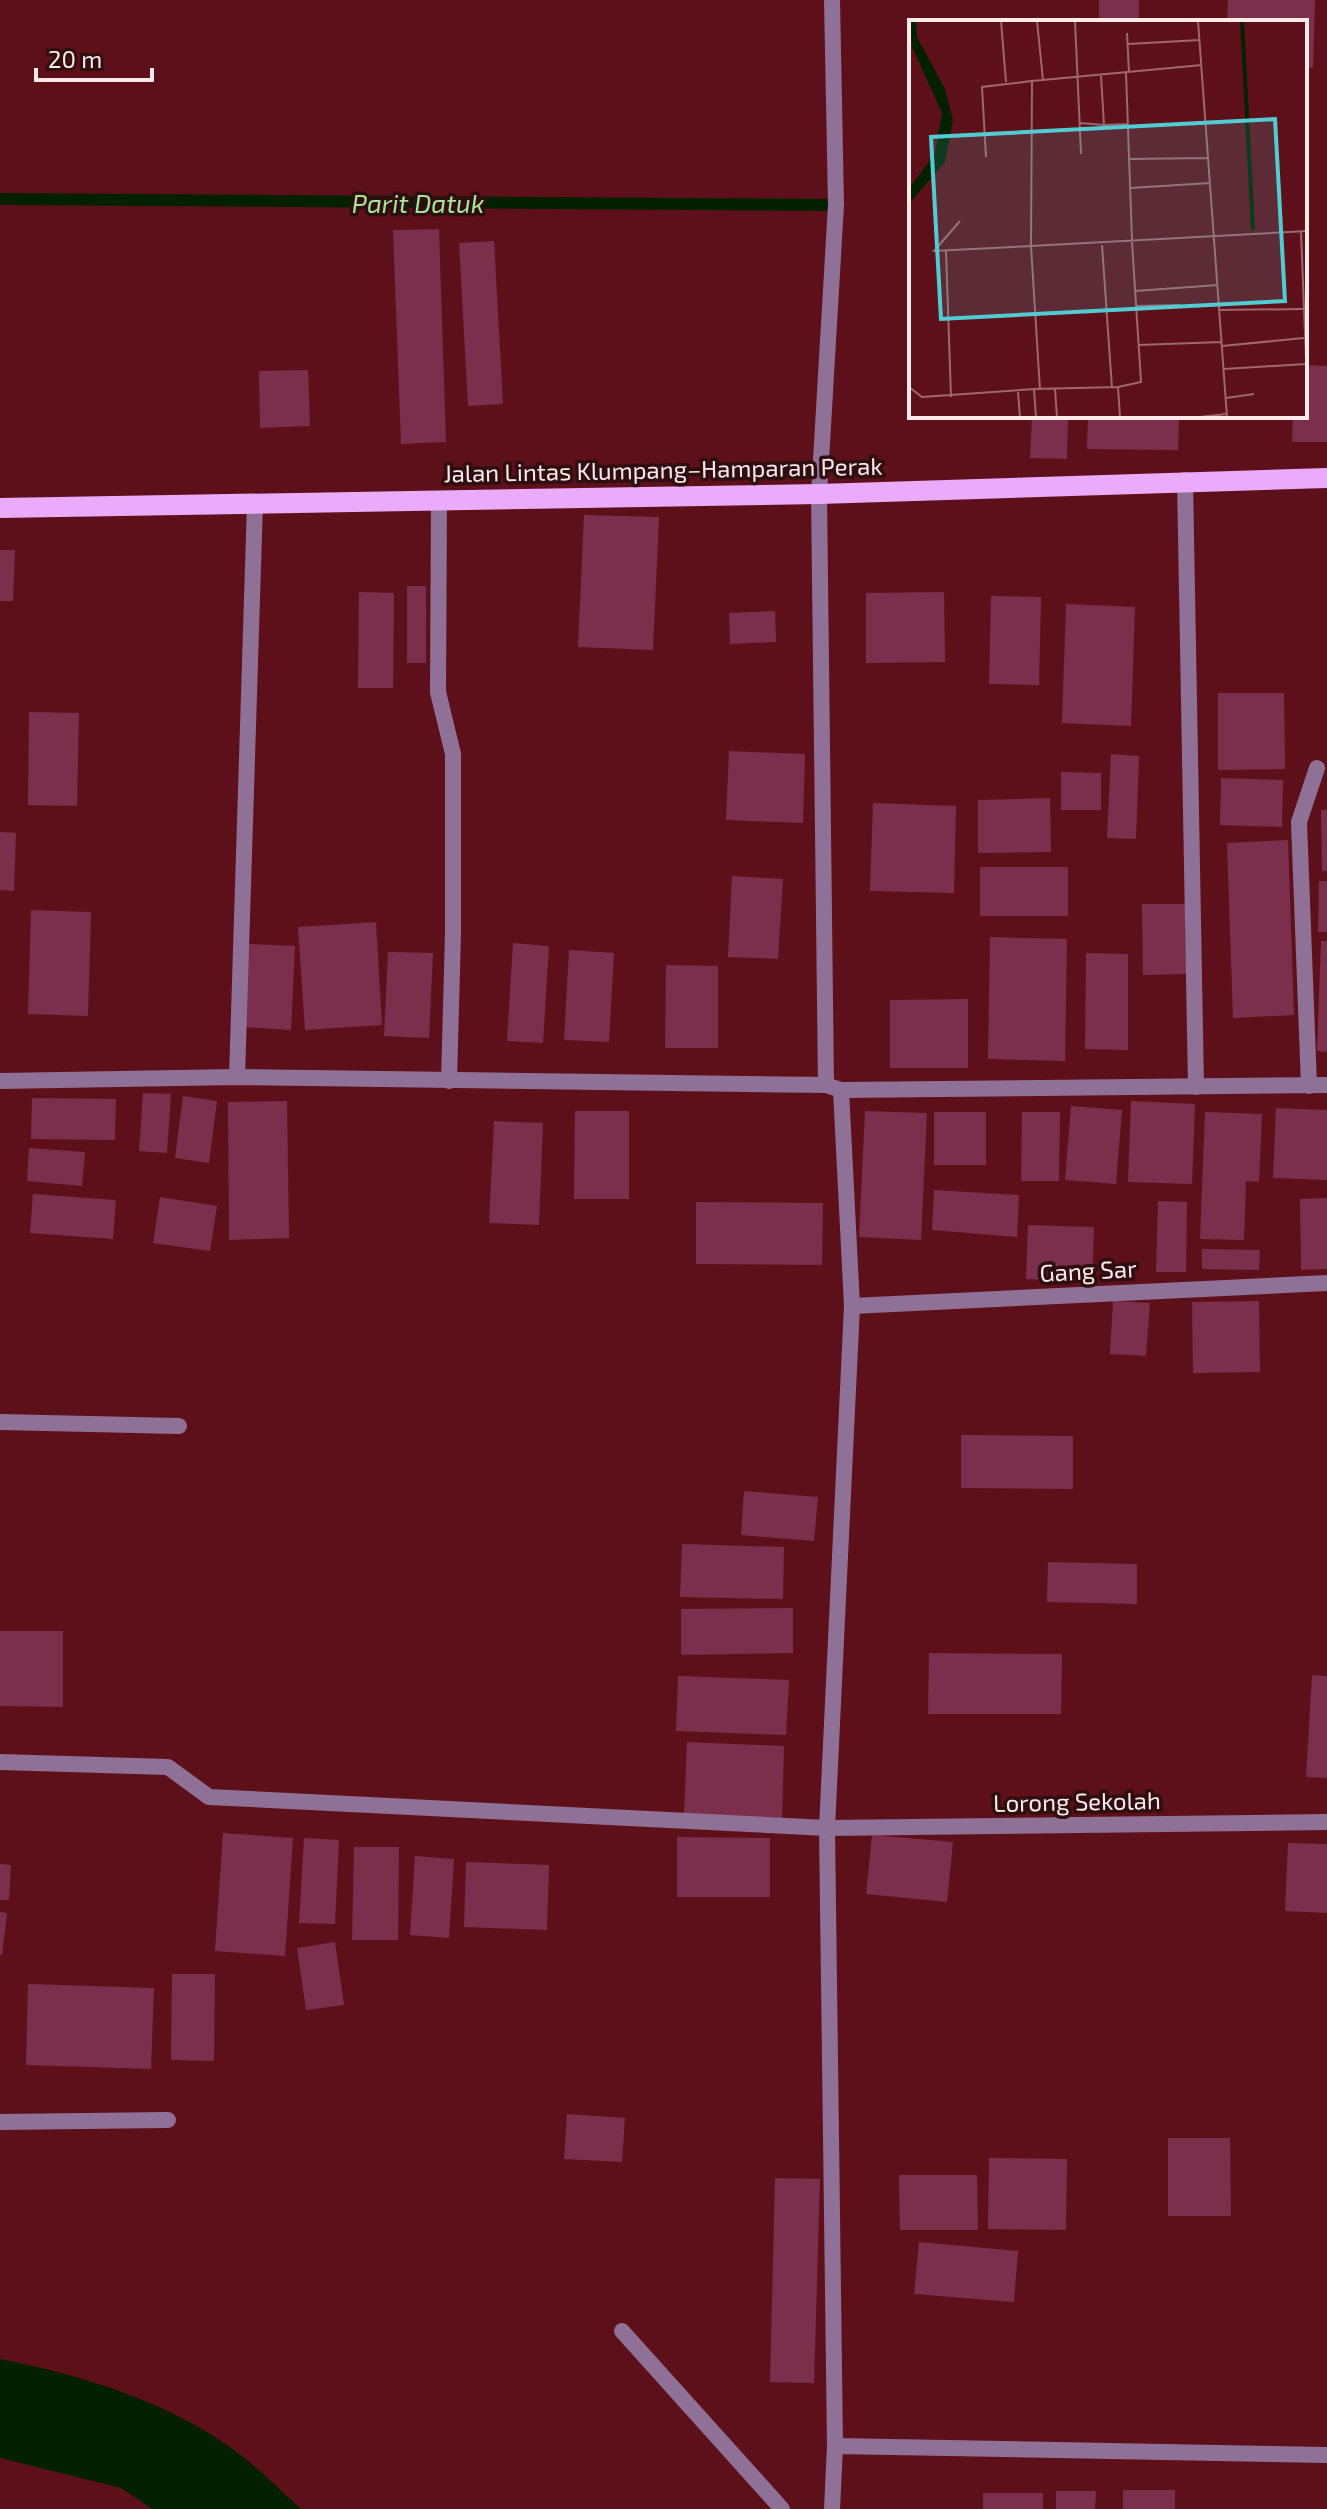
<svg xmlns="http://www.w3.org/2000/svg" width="1327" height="2509" font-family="'Exo 2',sans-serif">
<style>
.water{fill:#032100}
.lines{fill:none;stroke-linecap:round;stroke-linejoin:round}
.stream{stroke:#032100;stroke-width:12}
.building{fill:#7b2f4c}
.minor{stroke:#8f7096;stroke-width:16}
.primary{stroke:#ebabfb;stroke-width:20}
.labels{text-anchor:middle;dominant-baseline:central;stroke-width:7;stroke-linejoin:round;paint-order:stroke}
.street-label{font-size:24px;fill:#feeae9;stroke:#2f0e10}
.water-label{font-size:26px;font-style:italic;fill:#a6e497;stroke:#2f0e10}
.inset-river{fill:none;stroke:#032100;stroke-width:4}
.inset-road{fill:none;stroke:#9e676d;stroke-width:2}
.view{fill:#51ccd2;fill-opacity:0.15;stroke:#51ccd2;stroke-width:4}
.inset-edge{fill:none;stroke:#feeae9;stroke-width:4}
</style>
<rect width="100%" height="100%" fill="#5e101a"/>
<path class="water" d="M0,2359C86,2376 178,2404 247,2460C266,2475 283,2493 301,2509H152L121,2488L0,2458Z"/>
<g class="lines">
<path class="stream" d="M0,199L836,205"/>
</g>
<g class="building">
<rect x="1099" y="0" width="40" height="22"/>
<path d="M1228,0H1315L1313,68L1305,67V22H1227Z"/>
<path d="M439,229L446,442L401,444L393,230Z"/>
<path d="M494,241L503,404L468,406L459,243Z"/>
<path d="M1305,365L1327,366V442H1292L1293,416H1305Z"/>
<path d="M308,370L310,426L260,428L259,371Z"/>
<path d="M1032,416H1068L1067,459L1030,458Z"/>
<path d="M1088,416H1179L1178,450L1087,449Z"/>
<path d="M584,515L659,517L653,650L578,647Z"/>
<path d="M0,550H15L13,601H0Z"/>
<rect x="407" y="586" width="19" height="77"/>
<path d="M359,592L394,593L393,688H358Z"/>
<path d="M944,592L945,662L866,663V593Z"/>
<path d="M991,596L1041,597L1039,685L989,684Z"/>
<path d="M1066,604L1135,607L1131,726L1062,723Z"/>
<path d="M775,611L776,642L730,644L729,613Z"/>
<path d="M1218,693H1284L1285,769L1218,770Z"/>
<path d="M29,712L79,713L77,806L28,805Z"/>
<path d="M729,751L805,754L803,823L726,820Z"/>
<path d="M1111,754L1139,756L1136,839L1107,838Z"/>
<path d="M1061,772L1101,773V810H1061Z"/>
<path d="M1221,778L1283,780L1282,827L1220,825Z"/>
<path d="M1050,798L1051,852L978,853V800Z"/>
<path d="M873,803L956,806L954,893L870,891Z"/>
<path d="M1321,810H1327V871H1322Z"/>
<path d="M0,832L16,833L14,891L0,890Z"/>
<path d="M1288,840L1294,1015L1233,1018L1227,843Z"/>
<rect x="980" y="867" width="88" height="49"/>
<path d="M732,876L783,879L778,959L728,957Z"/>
<path d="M1319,881H1327V932H1318Z"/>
<path d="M1142,904H1185L1186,974L1143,975Z"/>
<path d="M31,910L91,912L88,1016L28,1014Z"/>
<path d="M376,922L382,1025L305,1030L298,927Z"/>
<path d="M990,937L1067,939L1065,1061L988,1059Z"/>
<path d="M1321,941H1327V1052L1317,1051Z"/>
<path d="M513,943L549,946L543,1043L507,1041Z"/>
<path d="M248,944L295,946L291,1030L243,1027Z"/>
<path d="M569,950L614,953L609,1042L564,1040Z"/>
<path d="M388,952L433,953L429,1038L384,1036Z"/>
<path d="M1086,953L1128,954V1050L1085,1049Z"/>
<path d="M666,965L718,966V1048H665Z"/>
<path d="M968,999V1068H890V1000Z"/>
<path d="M143,1093L171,1094L167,1153L139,1151Z"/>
<path d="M183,1096L217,1101L209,1163L175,1158Z"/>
<path d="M32,1098L116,1099L115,1140L31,1139Z"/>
<path d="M287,1101L289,1238L229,1240L228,1102Z"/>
<path d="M1131,1101L1195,1104L1192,1184L1128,1182Z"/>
<path d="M1071,1106L1122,1110L1116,1184L1065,1180Z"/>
<path d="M1276,1108L1327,1110V1180L1273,1178Z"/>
<path d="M575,1111H629V1199H574Z"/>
<path d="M865,1111L927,1113L921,1240L859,1237Z"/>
<rect x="934" y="1112" width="52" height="53"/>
<path d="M1022,1112H1060L1059,1181H1021Z"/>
<path d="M1205,1112L1262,1114L1259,1182L1246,1181L1244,1240L1200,1239Z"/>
<path d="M494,1121L543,1123L539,1225L489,1223Z"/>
<path d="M29,1148L85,1152L82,1186L27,1181Z"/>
<path d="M934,1190L1019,1195L1017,1237L932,1230Z"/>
<path d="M33,1194L116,1200L113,1239L30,1233Z"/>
<path d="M160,1197L217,1206L210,1251L153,1243Z"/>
<path d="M1327,1198V1269L1301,1270L1300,1199Z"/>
<path d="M1158,1201L1187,1202L1186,1272H1156Z"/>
<path d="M696,1202L823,1203L822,1265L696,1264Z"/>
<path d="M1028,1225L1094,1227L1092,1282L1026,1279Z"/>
<path d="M1202,1249L1260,1250L1259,1270L1202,1269Z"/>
<path d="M1113,1301L1150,1303L1146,1356L1110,1354Z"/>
<path d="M1259,1301L1260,1372L1193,1373L1192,1302Z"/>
<path d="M961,1435L1073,1436V1489L961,1488Z"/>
<path d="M744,1491L818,1497L814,1541L741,1535Z"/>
<path d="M682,1544L784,1547L783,1599L680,1597Z"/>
<path d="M1048,1562L1137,1564V1604L1047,1602Z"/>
<path d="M793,1608V1653L681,1655V1609Z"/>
<path d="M0,1631H63V1707L0,1706Z"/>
<path d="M929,1653L1062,1654L1061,1714H928Z"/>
<path d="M1312,1675L1327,1676V1778L1306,1777Z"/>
<path d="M678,1676L789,1680L786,1735L676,1731Z"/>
<path d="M687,1742L784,1746L782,1818L684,1815Z"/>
<path d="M223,1833L293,1838L285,1956L215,1951Z"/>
<path d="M872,1835L953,1842L947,1902L866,1894Z"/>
<path d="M677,1837L770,1838V1897H677Z"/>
<path d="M304,1838L339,1840L335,1924L299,1923Z"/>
<path d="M1288,1843L1327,1844V1913L1285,1911Z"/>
<path d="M354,1847H399L398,1940H352Z"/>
<path d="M415,1856L454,1859L449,1938L410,1935Z"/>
<path d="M466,1862L549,1865L547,1930L464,1927Z"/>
<path d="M0,1864L11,1865L9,1900H0Z"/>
<path d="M0,1912L7,1913L2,1955H0Z"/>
<path d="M335,1942L344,2005L306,2010L297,1948Z"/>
<path d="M172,1974H215L214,2061L171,2060Z"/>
<path d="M28,1984L154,1988L151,2069L26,2065Z"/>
<path d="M567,2114L625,2118L622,2162L564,2159Z"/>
<path d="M1168,2138H1230L1231,2216H1168Z"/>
<path d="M989,2158L1067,2159L1066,2230L988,2229Z"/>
<path d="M899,2175H977L978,2230H900Z"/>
<path d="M775,2178L820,2179L814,2383L770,2382Z"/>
<path d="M919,2242L1018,2251L1014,2302L914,2294Z"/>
<rect x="1123" y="2490" width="52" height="19"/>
<path d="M1056,2491H1096L1095,2509H1056Z"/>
<rect x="983" y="2493" width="60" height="16"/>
</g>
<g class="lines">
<g class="minor">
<path d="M1185,480L1196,1087"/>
<path d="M439,500L438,692L453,754V934L449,1081"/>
<path d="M237,1077L255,503"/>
<path d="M0,1081L237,1077L826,1085"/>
<path d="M1309,1086L1299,822L1317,768"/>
<path d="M841,1090L1327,1085"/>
<path d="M852,1306L1327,1283"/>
<path d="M0,1422L179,1426"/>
<path d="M0,1762L168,1767L209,1797L827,1828L852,1306L841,1090L826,1085L819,494L836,205L832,0"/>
<path d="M0,2122L168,2120"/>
<path d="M622,2331L782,2509"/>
<path d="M835,2446L1327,2455"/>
<path d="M832,2509L835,2446L827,1828L1327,1822"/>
</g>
<path class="primary" d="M0,508L819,494L1327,478"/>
</g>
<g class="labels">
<g class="street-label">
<text transform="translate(663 469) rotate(-1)">Jalan Lintas Klumpang–Hamparan Perak</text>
<text transform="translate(1088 1270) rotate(-3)">Gang Sar</text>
<text transform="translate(1077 1801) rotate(-1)">Lorong Sekolah</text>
</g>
<g class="water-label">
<text x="418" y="202">Parit Datuk</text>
</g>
</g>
<g transform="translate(909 20)">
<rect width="398" height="398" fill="#5e101a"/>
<path d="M1,1H7L8,17L36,69L44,100L36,142L0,184V169L26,133L33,93L3,27Z" fill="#032100"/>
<path class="inset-river" d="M333,1L344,210"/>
<path class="inset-road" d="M92,1L97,62M128,1L134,60M166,1L172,134M289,1L318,397M218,13L220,53M219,24L291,20M217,53L223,220M192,56L195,105L218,104M123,61L293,45M171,103L195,105M77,137L73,67L123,61L122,226L398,211M220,139L299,138M221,168L301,163M51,201L25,231L122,226L131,370M392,212L398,363M193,225L203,368M37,231L42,377M226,271L309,265M227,286L271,285M311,290L394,289M229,325L313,322M313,326L395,318M315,349L397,344M0,367L13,377L125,369M209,367L232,362L223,222M146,369L148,397M109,372L111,397M317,378L345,374M127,397L125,369L209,367L211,397M290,397L318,394"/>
<path class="view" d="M366,99L376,281L32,299L22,117Z"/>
<rect width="398" height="398" class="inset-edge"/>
</g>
<path d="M36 68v12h116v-12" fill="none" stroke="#feeae9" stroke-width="4"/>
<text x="48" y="68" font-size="24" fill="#feeae9" stroke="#2f0e10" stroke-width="6" paint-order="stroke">20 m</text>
</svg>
